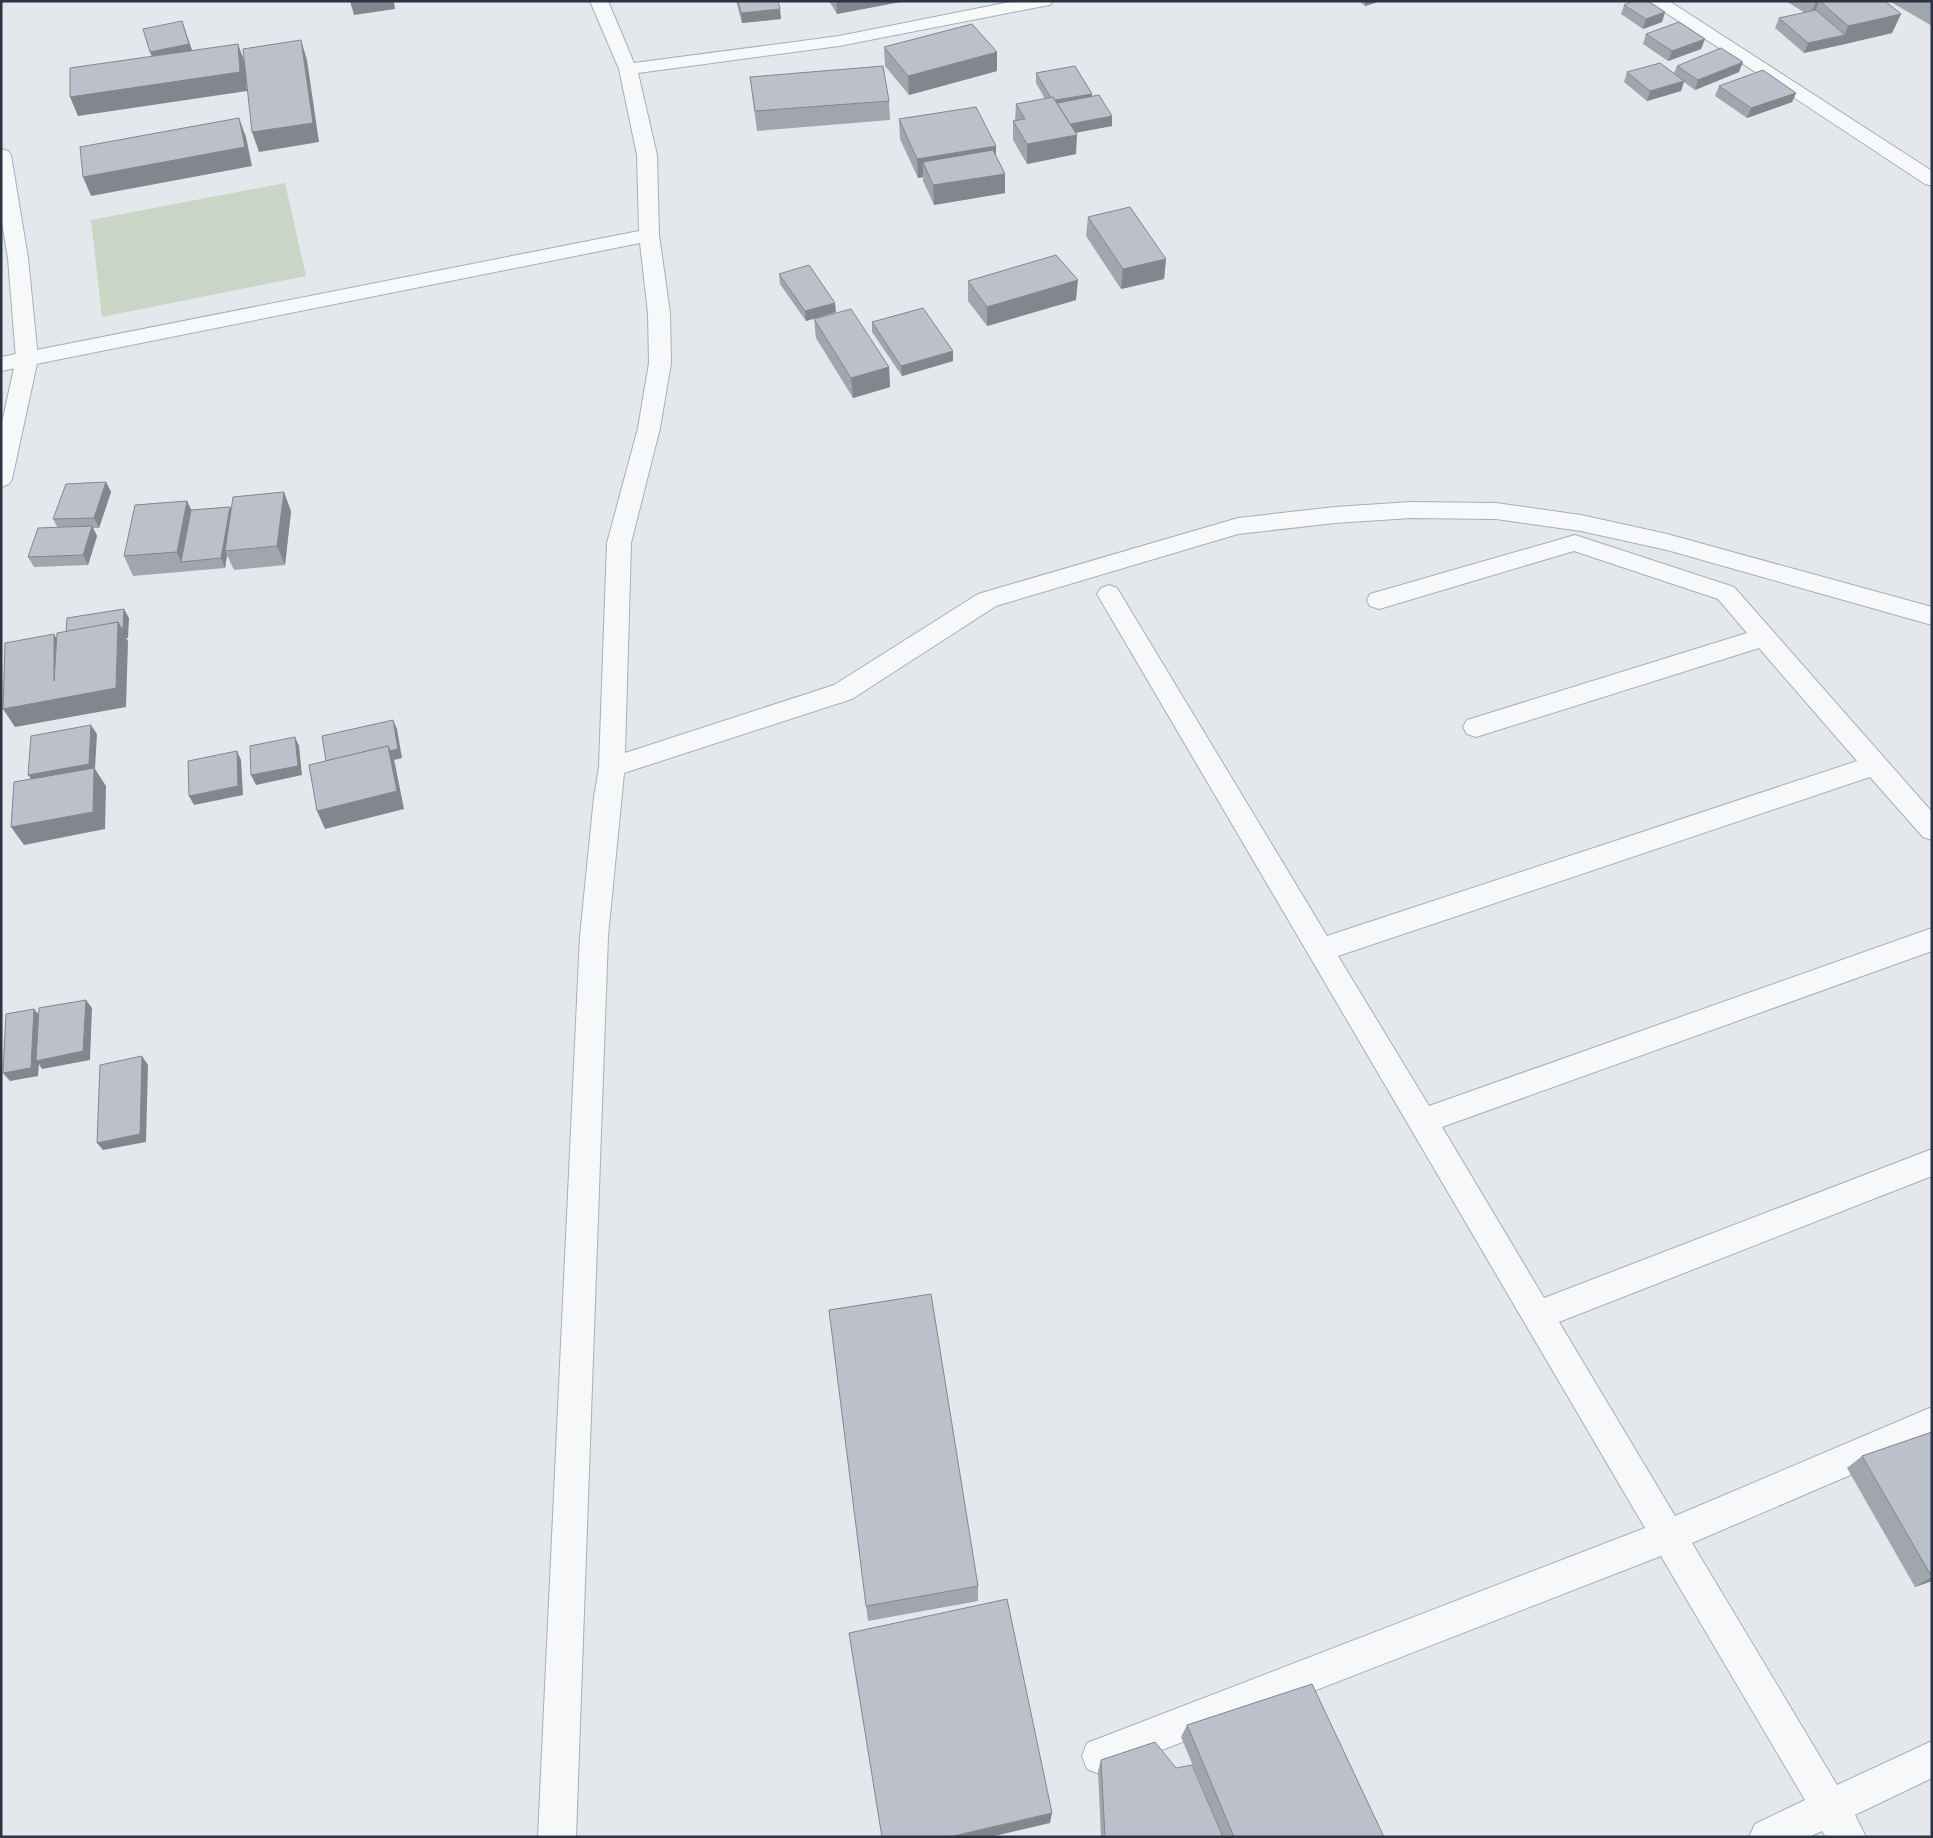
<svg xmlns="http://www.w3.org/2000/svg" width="1933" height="1838" font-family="'Work Sans',sans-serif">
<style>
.green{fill:#c9d6c5}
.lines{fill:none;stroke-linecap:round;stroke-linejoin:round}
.minor-casing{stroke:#a9aeb7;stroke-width:2}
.tertiary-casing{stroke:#a9aeb7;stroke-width:2}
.minor{fill:#f7f8fa;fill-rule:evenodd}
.tertiary{fill:#f7f8fa;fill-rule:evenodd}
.wall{fill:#a1a5ae}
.shaded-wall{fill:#83868d}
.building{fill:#bbc0ca;stroke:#83868d}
</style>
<rect width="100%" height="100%" fill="#e4e7ec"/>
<path class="green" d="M285,183L306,276L102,317L91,220Z"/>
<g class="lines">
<defs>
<g id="minor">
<path d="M590,1H608L634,63L839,36L1015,1H1053L1050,5L1044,6L839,46L638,73L657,155L659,235L670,313L671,363L660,428L631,543L625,753L834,685L978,594L1238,518L1335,507L1411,502L1496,503L1581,515L1667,534L1932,607V625L1667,550L1581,531L1496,519L1411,518L1335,523L1238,534L996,606L852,699L624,773L608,936L576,1837H538L580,936L594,797L599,767L607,543L638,428L649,363L648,313L640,243L1,371V357L639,231L637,155L619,69Z"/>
<path d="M1648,1H1669L1932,171V186L1925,184Z"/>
<path d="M1575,535L1734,587L1932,812V840L1923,837L1870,777L1338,956L1429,1106L1932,928V951L1442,1127L1544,1298L1932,1149V1176L1559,1322L1675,1516L1932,1407V1440L1692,1543L1837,1785L1932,1741V1778L1855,1815L1866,1837H1826L1822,1831L1809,1837H1749L1755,1824L1805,1800L1661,1556L1100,1774L1087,1769L1082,1756L1087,1743L1100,1738L1645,1528L1097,594L1101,588L1109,585L1117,588L1327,936L1857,761L1759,648L1476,737L1467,734L1463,727L1467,720L1747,633L1718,599L1574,551L1379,609L1370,606L1367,600L1370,594Z"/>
</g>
<path id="tertiary" d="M1,149L8,151L11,155L28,258L38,359L12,479L9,484L1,487V427L16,359L8,258L1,217Z"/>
</defs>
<use href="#minor" class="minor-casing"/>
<use href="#tertiary" class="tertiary-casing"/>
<use href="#minor" class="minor"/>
<use href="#tertiary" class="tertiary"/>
</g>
<g class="wall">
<path d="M736,1H778L781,19L742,23Z"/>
<path d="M829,1H900V2L837,14Z"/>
<path d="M1359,1H1381L1365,6Z"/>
<path d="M1786,1H1885L1901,14L1892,33L1804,53L1775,28L1779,18L1805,13Z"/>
<path d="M1891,1H1932V26L1891,2Z"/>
<path d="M1624,5L1665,12L1662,22L1643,29L1621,14Z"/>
<path d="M1646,34L1705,39L1701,49L1668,61L1643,44Z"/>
<path d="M884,47L997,71L909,95L885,66Z"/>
<path d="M1677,66L1739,72L1695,90L1684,82L1681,91L1647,101L1624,82L1627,72L1674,73Z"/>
<path d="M1036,73L1092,96L1112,116V126L1075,132L1076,154L1027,164L1013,140V121H1015L1016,104L1045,99L1036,83Z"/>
<path d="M750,77L889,101L890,120L757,131Z"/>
<path d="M1719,86L1796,93L1792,102L1747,118L1715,96Z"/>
<path d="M899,119L996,146V156L1005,193L934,205L923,181V177L918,178L900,139Z"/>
<path d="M1088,217L1166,259L1164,279L1121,289L1086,236Z"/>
<path d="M779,274L836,312L806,321L780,284Z"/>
<path d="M968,281L1076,300L987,326L968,301Z"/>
<path d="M814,319L889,367L890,387L853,398L816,338Z"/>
<path d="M872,322L953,361L902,376L872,332Z"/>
<path d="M106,482L111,492L99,528H93L97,536L88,565L34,567L28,557L58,528L53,519Z"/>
<path d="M187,501L191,510L230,507L231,510L291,511L285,565L234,570L227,555L225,568L133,576L124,556Z"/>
<path d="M1932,1432V1581L1915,1587L1847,1468L1862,1456Z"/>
<path d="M978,1586V1601L868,1621L866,1606Z"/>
<path d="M1187,1725L1384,1837H1223L1181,1737Z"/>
<path d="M1101,1760L1223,1837H1101L1098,1771Z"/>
</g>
<g class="shaded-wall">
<path d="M350,1H394L395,9L354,15Z"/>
<path d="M836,1H900V2L837,14Z"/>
<path d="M1365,1H1381L1365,6Z"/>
<path d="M1816,1H1819L1814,15L1810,16Z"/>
<path d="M780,9L781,19L742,23L741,13Z"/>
<path d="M1665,12L1662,22L1643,29L1646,19Z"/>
<path d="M1901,14L1892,33L1841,45L1848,26Z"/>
<path d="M182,21L193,53L154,62L150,52Z"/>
<path d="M1845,35L1841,45L1804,53L1808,43Z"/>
<path d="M1705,39L1701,49L1668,61L1672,51Z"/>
<path d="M301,40L307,60L319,142L259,152L252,132Z"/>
<path d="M238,44L245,63L247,91L78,116L70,97Z"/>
<path d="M997,52V71L909,95L908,76Z"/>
<path d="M1743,62L1739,72L1695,90L1698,80Z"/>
<path d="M1684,81L1681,91L1647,101L1650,91Z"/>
<path d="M1796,93L1792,102L1747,118L1751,108Z"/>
<path d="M1092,94V103L1057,110L1053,101Z"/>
<path d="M1112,116V126L1070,134V124Z"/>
<path d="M239,118L246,137L252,166L91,196L83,177Z"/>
<path d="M1077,135L1076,154L1027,164V144Z"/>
<path d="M996,146V166L923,162V177L918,178L917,159Z"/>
<path d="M1005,174V193L934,205L933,185Z"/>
<path d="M1166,259L1164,279L1121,289L1123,269Z"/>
<path d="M1078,280L1076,300L987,326V307Z"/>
<path d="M835,303L836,312L806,321L805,311Z"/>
<path d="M953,351V361L902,376L901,366Z"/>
<path d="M889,367L890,387L853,398L851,378Z"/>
<path d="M106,482L111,492L99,528L94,518Z"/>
<path d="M284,492L291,511L285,565L277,546Z"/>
<path d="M187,501L196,520L181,562L177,552Z"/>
<path d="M230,507L234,517L225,551L227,555L225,568L221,558Z"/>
<path d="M92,526L97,536L88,565L83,555Z"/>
<path d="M124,609L129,618L128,638H126L128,641L126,707L15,727L3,709L54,681V634L65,653L118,622Z"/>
<path d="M393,720L397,729L402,758L394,760L395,764L404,809L325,829L317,811Z"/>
<path d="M91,725L97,734L95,769L106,786L105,829L24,845L11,827L35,784L28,775Z"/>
<path d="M295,737L299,746L302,775L256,785L251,775Z"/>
<path d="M237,751L241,760L243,795L194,805L189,796Z"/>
<path d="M86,1000L92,1008L90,1060L42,1069L39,1064L38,1076L10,1081L3,1073L34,1009L41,1017Z"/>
<path d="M142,1056L148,1065L146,1142L103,1150L97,1143Z"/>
<path d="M1932,1577V1581L1915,1587Z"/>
<path d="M1052,1813L1050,1823L990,1837H949Z"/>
</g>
<g class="building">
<path d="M738,1H778L780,9L741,13Z"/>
<path d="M1633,1H1648L1665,12L1646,19L1624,5Z"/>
<path d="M1820,1H1885L1901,14L1848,26Z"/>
<path d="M1816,10L1845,35L1808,43L1779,18Z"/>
<path d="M182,21L189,44L150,52L143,29Z"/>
<path d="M1679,22L1705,39L1672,51L1646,34Z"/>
<path d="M972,24L997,52L908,76L884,47Z"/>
<path d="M301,40L313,123L252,132L243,49Z"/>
<path d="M238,44L240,72L70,97V68Z"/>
<path d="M1721,48L1743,62L1698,80L1677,66Z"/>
<path d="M1660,63L1684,81L1650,91L1627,72Z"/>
<path d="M883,66L889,101L755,111L750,77Z"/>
<path d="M1075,66L1092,94L1055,100L1053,97L1051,98L1036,73Z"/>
<path d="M1763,70L1796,93L1751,108L1719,86Z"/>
<path d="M1099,95L1112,116L1070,124L1057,103Z"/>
<path d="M1053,97L1077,135L1027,144L1013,121L1025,119L1016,104Z"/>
<path d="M976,107L996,146L917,159L899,119Z"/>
<path d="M239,118L245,147L83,177L80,147Z"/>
<path d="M993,150L1005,174L933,185L923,162Z"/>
<path d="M1130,207L1166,259L1123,269L1088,217Z"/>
<path d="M1056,255L1078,280L987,307L968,281Z"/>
<path d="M809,265L835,303L805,311L779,274Z"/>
<path d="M923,308L953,351L901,366L872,322Z"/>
<path d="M851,309L889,367L851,378L814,319Z"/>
<path d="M106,482L94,518L53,519L66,484Z"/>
<path d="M284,492L277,546L225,551L233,497Z"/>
<path d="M187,501L177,552L124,556L135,505Z"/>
<path d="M230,507L221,558L181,562L191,510Z"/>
<path d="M92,526L83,555L28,557L38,528Z"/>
<path d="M124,609L123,628H121L118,622L66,632L67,618Z"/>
<path d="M118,622L116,688L3,709L5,643L54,634V681L57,633Z"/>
<path d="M393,720L398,749L390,751L388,746L326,761L322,736Z"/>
<path d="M91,725L89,764L28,775L31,736Z"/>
<path d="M295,737L298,766L251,775L250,746Z"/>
<path d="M388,746L397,791L317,811L309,765Z"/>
<path d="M237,751L238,786L189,796L188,761Z"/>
<path d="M94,768L93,812L11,827L14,782Z"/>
<path d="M86,1000L83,1051L36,1061L39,1008Z"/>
<path d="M34,1009L31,1068L3,1073L6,1014Z"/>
<path d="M142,1056L140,1134L97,1143L100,1065Z"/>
<path d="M931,1294L978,1586L866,1606L829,1310Z"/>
<path d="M1932,1432V1577L1862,1456Z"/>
<path d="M1007,1599L1052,1813L949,1837H882L849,1633Z"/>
<path d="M1312,1684L1384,1837H1234L1187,1725Z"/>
<path d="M1155,1742L1176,1768L1192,1765L1223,1837H1105L1101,1760Z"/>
</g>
<rect width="1933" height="1838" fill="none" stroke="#2b3445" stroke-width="5"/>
</svg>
